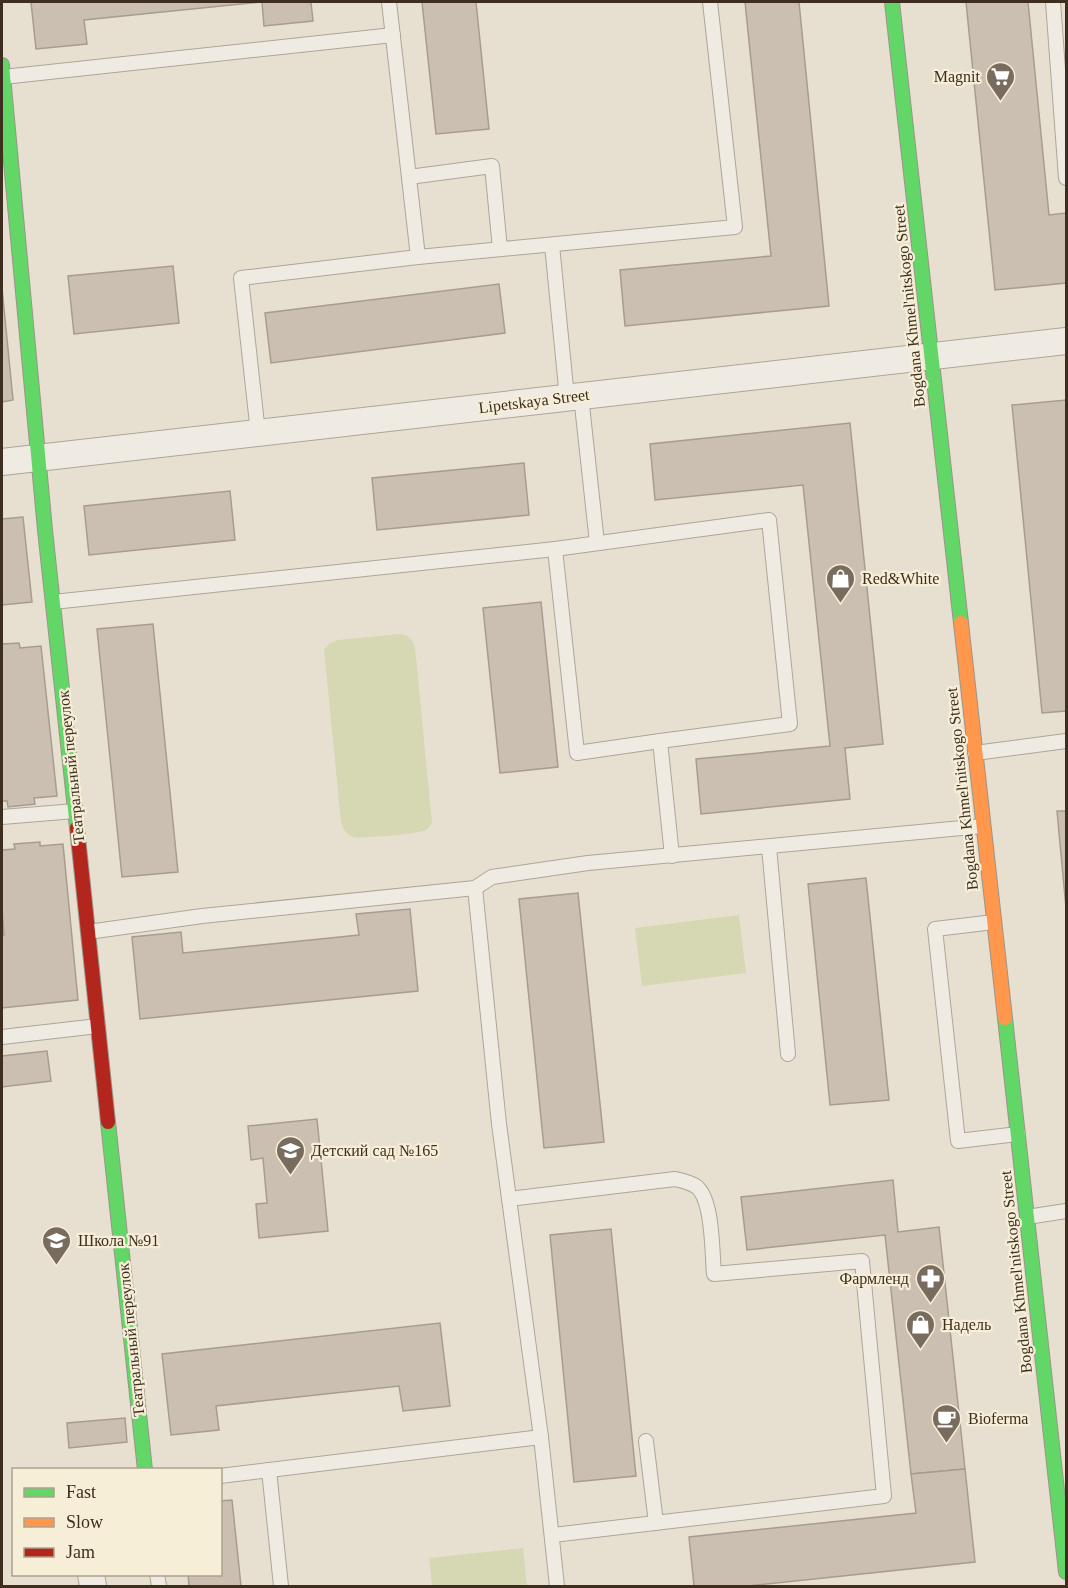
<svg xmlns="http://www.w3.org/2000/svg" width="1068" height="1588" font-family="Georgia,serif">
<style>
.green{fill:#d6d7b3}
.building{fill:#cbbfb2;stroke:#a89c90;stroke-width:1.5}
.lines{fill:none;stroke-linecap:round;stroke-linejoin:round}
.lane-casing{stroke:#ada599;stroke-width:16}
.street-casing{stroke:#ada599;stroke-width:28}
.fast-casing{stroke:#9c958a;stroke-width:16}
.slow-casing{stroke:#9c958a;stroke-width:16}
.jam-casing{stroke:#9c958a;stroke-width:16}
.lane{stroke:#efebe3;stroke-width:14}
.street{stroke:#efebe3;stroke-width:26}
.fast{stroke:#63d668;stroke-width:14}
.slow{stroke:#ff974d;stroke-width:14}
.jam{stroke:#b3261e;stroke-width:14}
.labels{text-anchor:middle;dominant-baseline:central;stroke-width:4.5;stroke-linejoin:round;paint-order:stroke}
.poi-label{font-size:16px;fill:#3d2e20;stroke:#f7eed8;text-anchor:start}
.street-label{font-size:16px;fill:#3d2e20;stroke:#f7eed8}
</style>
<rect width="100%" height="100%" fill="#e7e0d1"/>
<g class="green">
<path d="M399,634C408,635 412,638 415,647L432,823C430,826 428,829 425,830C418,834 360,839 353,837C346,834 343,829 341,822L324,650L329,644L338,640Z"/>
<path d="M739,915L746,973L642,986L635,928Z"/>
<path d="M523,1548L527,1586H432L429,1558Z"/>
</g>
<g class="building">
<path d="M31,2H311L313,21L264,26L262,2L84,20L87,44L36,49Z"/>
<path d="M422,2H476L489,129L436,134Z"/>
<path d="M745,2H799L829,306L625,326L620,270L771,256Z"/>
<path d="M966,2H1028L1049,215L1066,213V283L995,290Z"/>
<path d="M173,266L179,323L74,334L68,276Z"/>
<path d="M499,284L505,333L271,363L265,313Z"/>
<path d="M2,288L13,400L2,402Z"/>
<path d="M1066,400V711L1042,713L1012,405Z"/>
<path d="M850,423L883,744L845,748L850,799L701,814L696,759L830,746L803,485L655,500L650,444Z"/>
<path d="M524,463L529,515L377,530L372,478Z"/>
<path d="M230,491L235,540L89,555L84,506Z"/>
<path d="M23,517L32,602L2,605V519Z"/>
<path d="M541,602L558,767L500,773L483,608Z"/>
<path d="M153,624L178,872L122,877L97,629Z"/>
<path d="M19,643L20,648L41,646L57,796L34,798L35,804L8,807L7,801H2V644Z"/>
<path d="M1057,811H1066V908Z"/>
<path d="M40,842V846L63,844L78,1000L2,1008V936L4,935L2,910V850L15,849L14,844Z"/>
<path d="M866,878L889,1100L830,1105L808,884Z"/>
<path d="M578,893L604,1142L544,1148L519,899Z"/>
<path d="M410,909L418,991L140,1019L132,937L181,932L183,953L359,935L356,914Z"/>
<path d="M47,1051L51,1081L2,1087V1056Z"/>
<path d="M317,1119L328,1231L259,1238L256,1204L267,1203L263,1158L251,1160L248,1126Z"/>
<path d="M893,1180L898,1232L939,1227L965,1469L911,1474L885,1235L747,1250L741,1197Z"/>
<path d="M611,1229L636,1476L574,1482L550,1235Z"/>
<path d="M440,1323L450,1406L403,1411L399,1386L216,1406L219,1430L171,1435L162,1354Z"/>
<path d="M125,1418L127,1442L69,1448L67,1423Z"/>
<path d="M965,1469L975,1562L747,1586H694L689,1537L916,1513L911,1474Z"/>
<path d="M232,1500L241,1586H189L188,1574H220V1501Z"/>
</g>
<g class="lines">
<defs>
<g id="lane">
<path d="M389,2L418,257"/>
<path d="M1053,2L1066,178"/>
<path d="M3,77L393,35"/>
<path d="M409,177L492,166L500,249"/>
<path d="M552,245L567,398"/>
<path d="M581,396L597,543"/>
<path d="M258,433L241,278L418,257L735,227L710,2"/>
<path d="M555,549L577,753L660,741"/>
<path d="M53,602L555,549L769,520L790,724L660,741L672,856"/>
<path d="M975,753L1066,741"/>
<path d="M2,817L75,811"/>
<path d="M769,847L788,1054"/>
<path d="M475,888L499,1124L541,1437L557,1586"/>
<path d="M994,922L935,929L958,1141L1018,1134"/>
<path d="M88,932L202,916L475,888L492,877L588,863L983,826"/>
<path d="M2,1037L98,1026"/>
<path d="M509,1199L675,1179C683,1181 690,1182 697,1187C713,1201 712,1252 714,1274L862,1261L884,1496L553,1535"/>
<path d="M1027,1217L1066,1211"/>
<path d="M646,1441L656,1523"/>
<path d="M269,1470L281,1586"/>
<path d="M220,1476L541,1437"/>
<path d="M157,1574L159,1586"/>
</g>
<g id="street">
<path d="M2,462L1066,341"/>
<path d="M91,1574L93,1586"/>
</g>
<g id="fast">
<path d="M892,2L961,623"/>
<path d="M2,65L45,530L77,828"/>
<path d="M1005,1018L1066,1572"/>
<path d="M108,1122L145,1470"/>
</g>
<path id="slow" d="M961,623L1005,1018"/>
<path id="jam" d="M77,828L108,1122"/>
</defs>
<use href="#lane" class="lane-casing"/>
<use href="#street" class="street-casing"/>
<use href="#fast" class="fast-casing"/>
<use href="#slow" class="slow-casing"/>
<use href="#jam" class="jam-casing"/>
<use href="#lane" class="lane"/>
<use href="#street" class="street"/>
<use href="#fast" class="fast"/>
<use href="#slow" class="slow"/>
<use href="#jam" class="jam"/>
</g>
<defs>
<symbol id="supermarket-pin" viewBox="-11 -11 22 30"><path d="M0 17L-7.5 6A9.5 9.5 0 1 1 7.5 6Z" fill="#786c5e" stroke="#f7eed8"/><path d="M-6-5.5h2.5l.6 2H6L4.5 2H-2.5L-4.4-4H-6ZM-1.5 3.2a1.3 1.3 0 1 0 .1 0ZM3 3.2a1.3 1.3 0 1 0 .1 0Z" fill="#fff"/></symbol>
<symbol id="shop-pin" viewBox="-11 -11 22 30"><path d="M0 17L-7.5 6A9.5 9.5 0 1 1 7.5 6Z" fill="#786c5e" stroke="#f7eed8"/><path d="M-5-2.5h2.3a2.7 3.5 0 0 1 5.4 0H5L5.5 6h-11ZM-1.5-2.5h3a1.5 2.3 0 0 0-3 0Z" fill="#fff"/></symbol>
<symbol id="school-pin" viewBox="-11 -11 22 30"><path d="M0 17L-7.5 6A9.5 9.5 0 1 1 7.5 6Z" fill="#786c5e" stroke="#f7eed8"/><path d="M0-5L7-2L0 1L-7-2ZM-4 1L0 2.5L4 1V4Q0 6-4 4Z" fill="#fff"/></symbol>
<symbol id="pharmacy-pin" viewBox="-11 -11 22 30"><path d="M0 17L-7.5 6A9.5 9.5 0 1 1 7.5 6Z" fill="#786c5e" stroke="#f7eed8"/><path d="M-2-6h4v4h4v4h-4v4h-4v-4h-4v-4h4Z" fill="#fff"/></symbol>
<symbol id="cafe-pin" viewBox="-11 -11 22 30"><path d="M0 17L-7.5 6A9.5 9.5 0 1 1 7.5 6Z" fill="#786c5e" stroke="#f7eed8"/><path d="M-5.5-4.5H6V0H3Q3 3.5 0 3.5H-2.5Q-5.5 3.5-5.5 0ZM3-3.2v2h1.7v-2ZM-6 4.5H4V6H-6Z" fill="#fff"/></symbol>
</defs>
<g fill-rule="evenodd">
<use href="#supermarket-pin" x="984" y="60" width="33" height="45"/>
<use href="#shop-pin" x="824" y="562" width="33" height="45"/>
<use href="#school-pin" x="274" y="1134" width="33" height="45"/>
<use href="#school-pin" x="40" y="1224" width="33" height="45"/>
<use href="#pharmacy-pin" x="914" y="1262" width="33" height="45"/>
<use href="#shop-pin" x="904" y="1308" width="33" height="45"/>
<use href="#cafe-pin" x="930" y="1402" width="33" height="45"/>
</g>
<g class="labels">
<g class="poi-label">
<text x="980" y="76" text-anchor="end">Magnit</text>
<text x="862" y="578">Red&amp;White</text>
<text x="311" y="1150">Детский сад №165</text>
<text x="78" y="1240">Школа №91</text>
<text x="909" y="1278" text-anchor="end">Фармленд</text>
<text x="942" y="1324">Надель</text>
<text x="968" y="1418">Bioferma</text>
</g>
<g class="street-label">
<text transform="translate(909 306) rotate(-96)">Bogdana Khmel'nitskogo Street</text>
<text transform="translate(534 401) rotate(-7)">Lipetskaya Street</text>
<text transform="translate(71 767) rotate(-96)">Театральный переулок</text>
<text transform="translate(962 789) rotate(-96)">Bogdana Khmel'nitskogo Street</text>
<text transform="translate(1016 1272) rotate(-96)">Bogdana Khmel'nitskogo Street</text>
<text transform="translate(131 1340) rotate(-96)">Театральный переулок</text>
</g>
</g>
<rect width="1068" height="1588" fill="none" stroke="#3d2e20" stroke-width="6"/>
<rect x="12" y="1468" width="210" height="108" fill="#f7eed8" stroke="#ada18e" stroke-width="1.5"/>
<rect x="24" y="1488" width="30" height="9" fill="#63d668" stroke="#ada18e" stroke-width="1.5"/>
<text x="66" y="1498" font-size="18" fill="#3d2e20">Fast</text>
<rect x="24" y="1518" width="30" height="9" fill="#ff974d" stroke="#ada18e" stroke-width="1.5"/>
<text x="66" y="1528" font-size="18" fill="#3d2e20">Slow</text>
<rect x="24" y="1548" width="30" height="9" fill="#b3261e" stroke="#ada18e" stroke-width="1.5"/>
<text x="66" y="1558" font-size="18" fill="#3d2e20">Jam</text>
</svg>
